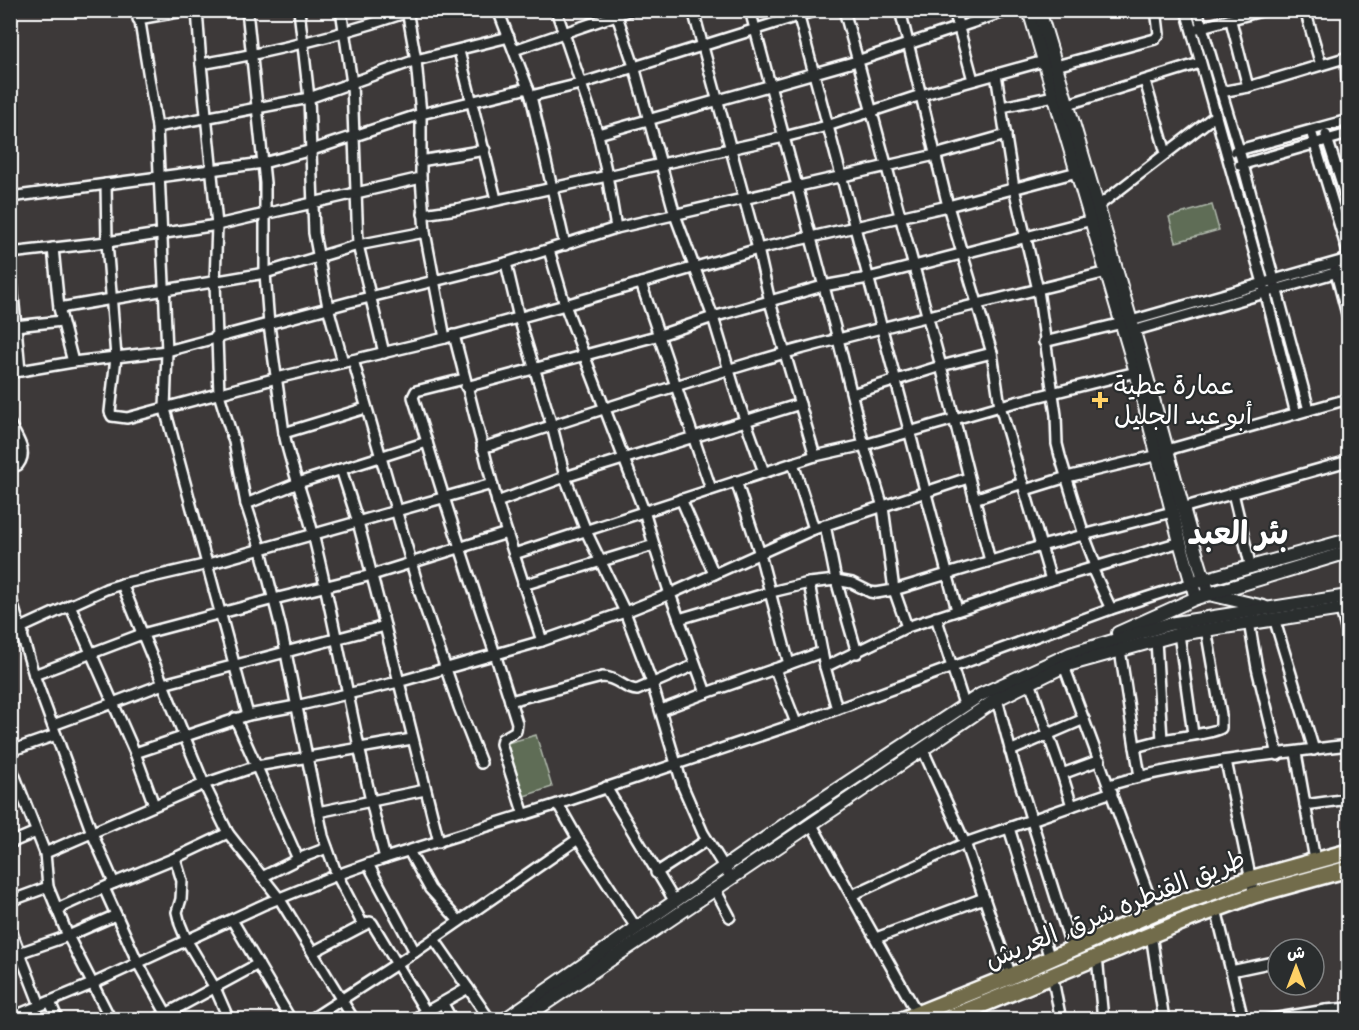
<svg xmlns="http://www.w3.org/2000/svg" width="1359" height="1030" font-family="Caveat,'Playpen Sans Arabic',sans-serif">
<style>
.green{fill:#5e6d56;stroke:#aeb6aa;stroke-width:1.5}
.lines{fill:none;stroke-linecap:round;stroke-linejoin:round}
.minor-casing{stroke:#fff;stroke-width:14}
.secondary-casing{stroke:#fff;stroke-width:16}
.trunk-casing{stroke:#fff;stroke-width:20}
.minor{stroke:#2a2d2e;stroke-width:9}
.secondary{stroke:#2a2d2e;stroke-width:12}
.trunk{stroke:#726c4b;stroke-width:15}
.poi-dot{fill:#ffd166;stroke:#2a2d2e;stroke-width:2}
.labels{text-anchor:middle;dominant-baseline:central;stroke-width:4.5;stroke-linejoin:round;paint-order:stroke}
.poi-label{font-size:26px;fill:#fff;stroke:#2a2d2e;text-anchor:start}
.street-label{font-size:26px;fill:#fff;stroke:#2a2d2e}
.district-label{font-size:32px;font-weight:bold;fill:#fff;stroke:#2a2d2e}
</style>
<rect width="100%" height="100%" fill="#3d3939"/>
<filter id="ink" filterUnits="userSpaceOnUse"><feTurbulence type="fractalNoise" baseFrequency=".0167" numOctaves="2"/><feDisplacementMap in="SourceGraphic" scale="12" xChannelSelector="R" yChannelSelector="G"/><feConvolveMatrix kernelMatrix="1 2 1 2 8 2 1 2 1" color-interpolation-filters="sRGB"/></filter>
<g filter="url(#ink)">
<g class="green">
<path d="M1212,205L1219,230L1176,242L1169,217Z"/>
<path d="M536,735L552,787L521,797L504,744Z"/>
</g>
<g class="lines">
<defs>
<g id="minor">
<path d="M138,10L157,127L167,351L165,409L248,715"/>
<path d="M197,10L201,64C274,52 344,34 414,10"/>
<path d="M247,10L265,183V273L269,325L284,433"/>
<path d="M299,10L309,98L314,233L328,307L343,362"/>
<path d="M341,10L352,83L358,245L425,232"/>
<path d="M498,10L531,96L580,84L817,10"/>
<path d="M556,10L598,134L607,175L616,228"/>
<path d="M615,10L634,66L675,215L713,317L738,400L764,472"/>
<path d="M693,10L758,249L770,302L815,456"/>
<path d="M750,10L838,339L864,445L883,507L894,590L907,627"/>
<path d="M797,10L957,610"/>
<path d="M844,10L941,366L990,561"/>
<path d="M900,10L948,206L992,353L1000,406L1051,580"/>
<path d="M954,10L973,80"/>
<path d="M1186,10L1263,283L1296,414"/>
<path d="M1197,10L1239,150L1309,410"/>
<path d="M1305,10L1321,65"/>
<path d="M138,19L189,10"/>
<path d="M1231,21L1248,87"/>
<path d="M1198,28L1265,10"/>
<path d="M514,50L631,10"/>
<path d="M459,51L496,199"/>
<path d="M1346,58L1348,102"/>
<path d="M201,64L217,225L215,282L219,394L234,442L246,504L261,550L281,628L323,836L337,875L363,925"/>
<path d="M1056,66L1155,39L1159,34L1157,17L1161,10"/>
<path d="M996,74L1014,188L1038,290L1056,415L1057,444L1060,456L1084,535L1096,566"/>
<path d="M1145,81L1166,153"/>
<path d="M1221,92L1248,87L1348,57"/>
<path d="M531,96L565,245"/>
<path d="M1062,106L1200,63"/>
<path d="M1002,107L1054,96"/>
<path d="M157,127L309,98L416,60L509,37"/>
<path d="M1311,131L1348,253"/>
<path d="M598,134L857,61L1010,10"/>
<path d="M1326,135L1348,204"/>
<path d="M1235,151L1348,120"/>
<path d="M420,161L485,150"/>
<path d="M1240,165L1348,134"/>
<path d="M421,178L425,232L445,338"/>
<path d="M106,184L107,242L116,357L110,412L112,416L127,418L277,378L445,338L565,305L758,249L948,206L1077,172"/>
<path d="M10,197L263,163L312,150L421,114L416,60L407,10"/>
<path d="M1097,207L1216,115"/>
<path d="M423,214L457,209L784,137L827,126L921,95L1044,61"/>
<path d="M53,248L59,308L73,362"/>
<path d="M10,253L107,242L217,225L421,178V114L528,88"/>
<path d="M10,262L20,371L10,373"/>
<path d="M506,263L519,318L552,426L565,477L586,531L625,612L652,683L683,787L703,833L731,878"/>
<path d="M1335,269L1348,318"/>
<path d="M641,283L711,489"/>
<path d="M59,308L265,273L358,245L384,353"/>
<path d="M15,326L62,321"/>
<path d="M1129,332L1348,269"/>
<path d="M454,335L497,502L542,641"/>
<path d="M1044,342L1131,321L1348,259"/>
<path d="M353,360L420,593L459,707L481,763"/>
<path d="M20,371L73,362L167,351L350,302L506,263L616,228L935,155L1006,135"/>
<path d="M466,387L660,335L713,317L823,286L868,278L1092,220"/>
<path d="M852,394L941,366L992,353"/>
<path d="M366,408L284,433C291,469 306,502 314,538C340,644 357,752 385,858"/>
<path d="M10,424C16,438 29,451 18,465L10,468"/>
<path d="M427,442L413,397L416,391L464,379"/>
<path d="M482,448C583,416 683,382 785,353C892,324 1000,299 1107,272"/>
<path d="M1167,450L1348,399"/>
<path d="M793,463L814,529"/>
<path d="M341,469L358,522L385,626"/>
<path d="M1025,490L1067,477L1159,455"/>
<path d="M1233,493L1251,568"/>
<path d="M681,499L714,574"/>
<path d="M974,499L1023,483"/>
<path d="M497,502L565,477L800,404"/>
<path d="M246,504L298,483L427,442C455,537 488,629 517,723L516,731L502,739L501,744L524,815"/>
<path d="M1182,508L1348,461"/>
<path d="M825,525L836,580L857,653"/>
<path d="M654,545L670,594L706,693L661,710"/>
<path d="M514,554L815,456L864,445L1000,406L1136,372"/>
<path d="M1092,568L1111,609"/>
<path d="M809,583L825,667L837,709"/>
<path d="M122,584L204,784L228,833L279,898L354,1020"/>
<path d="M523,585L654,545L644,511L565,305L549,250"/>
<path d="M10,595L34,675L92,833L114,883"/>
<path d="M1341,610L1348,636"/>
<path d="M936,617L964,704"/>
<path d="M1274,618L1314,750"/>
<path d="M679,619L771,592L809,583L836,580L852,583L870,592L876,593L894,590L1041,546L1172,512"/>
<path d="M1249,622L1257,668L1278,755"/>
<path d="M21,628L106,589L122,584L208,564L492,484"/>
<path d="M1179,634L1193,734"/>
<path d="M10,638L23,633"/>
<path d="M1120,650L1135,747"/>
<path d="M789,664L822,652"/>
<path d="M1064,666L1155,912"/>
<path d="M825,667L907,627L1051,580L1180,542"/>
<path d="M775,669L796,723"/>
<path d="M34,675L142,634L274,599L372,575L507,533"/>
<path d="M1030,682L1062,774L1100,760"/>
<path d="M706,693L789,664L760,554L736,481"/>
<path d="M997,699L1014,764L1072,949"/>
<path d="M510,701L602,677C618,677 623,689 637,690L695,665"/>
<path d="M235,718L298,859"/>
<path d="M53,725L113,703L70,605"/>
<path d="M1162,740C1174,738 1215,733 1221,728V715L1206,629"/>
<path d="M923,750L965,843L1011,976"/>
<path d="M10,751L56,735"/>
<path d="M1010,751L1084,719"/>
<path d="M135,753L154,805"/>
<path d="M1296,753L1315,860"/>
<path d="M1226,761L1254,895"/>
<path d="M10,764L45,853"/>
<path d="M1062,774L1072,806"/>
<path d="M1140,776L1135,747L1162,740L1156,640"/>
<path d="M1109,785C1186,762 1269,755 1348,745"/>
<path d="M606,787L675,902"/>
<path d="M558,804L578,839L637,929"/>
<path d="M1305,805L1348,799"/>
<path d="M318,812L425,790"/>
<path d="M812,825L917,1013"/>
<path d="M1009,828L1050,959"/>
<path d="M228,833L175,858L182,881L181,899L177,912L180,924L187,941L215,988L229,1020"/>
<path d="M439,842L385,626L163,684L113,703L135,753L248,715L296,706L398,682L542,641L625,612L670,594L814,529L968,478"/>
<path d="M10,843L36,832"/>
<path d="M409,851L430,889L459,921"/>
<path d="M368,864L415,952"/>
<path d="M656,873L707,840"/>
<path d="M262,877L298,859L327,848"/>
<path d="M104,888L138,963L170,1020"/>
<path d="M715,889L730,917"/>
<path d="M852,895L965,843L1112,792"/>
<path d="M10,901L48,887"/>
<path d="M57,909L114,883L175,858"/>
<path d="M1216,909L1243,1020"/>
<path d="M232,920L291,1020"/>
<path d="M10,928L40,1005"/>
<path d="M1151,934L1164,1020"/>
<path d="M876,938L984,898"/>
<path d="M313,952L370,922L372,923L426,1012"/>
<path d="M10,956L68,936L116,915"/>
<path d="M1097,956L1103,1020"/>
<path d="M1231,971L1278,961"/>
<path d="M1052,975L1061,1020"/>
<path d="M468,988L490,1020"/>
<path d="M50,1002L58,1020"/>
<path d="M443,1004L452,1020"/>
<path d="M1326,1010L1348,1008"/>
<path d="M10,1018L92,984L265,904L337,875L385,858L558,804L810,719L1111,609L1192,583"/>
<path d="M111,1020L68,936L48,887L45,853L204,784L257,766L412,739"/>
<path d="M155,1020L258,964"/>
<path d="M310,1020L415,952L578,839"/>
<path d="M412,1020L468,988L434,939"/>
<path d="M1266,1020L1326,1010L1327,1020"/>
</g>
<g id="secondary">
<path d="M1029,10L1136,372L1180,542L1196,598"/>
<path d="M1039,10C1077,135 1114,260 1149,385C1169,455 1186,525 1209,594L1264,607"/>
<path d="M1196,582L1348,540"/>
<path d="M1118,633L1196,598L1348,552"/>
<path d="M504,1020L803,812L980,695L1070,654L1169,624L1348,596"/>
<path d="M521,1020L997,699L1064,666L1179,634L1348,608"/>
</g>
<g id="trunk">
<path d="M902,1020L1011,976L1155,912L1250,879L1348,852"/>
<path d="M945,1020L1189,919L1254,895L1348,869"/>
</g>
</defs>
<use href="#minor" class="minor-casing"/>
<use href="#secondary" class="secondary-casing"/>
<use href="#trunk" class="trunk-casing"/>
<use href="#minor" class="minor"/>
<use href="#secondary" class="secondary"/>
<use href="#trunk" class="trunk"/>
</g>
</g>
<path class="poi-dot" d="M1097 391h6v6h6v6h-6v6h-6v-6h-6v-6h6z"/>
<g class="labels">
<g class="poi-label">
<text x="1114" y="385">عمارة عطية<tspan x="1114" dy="30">أبو عبد الجليل</tspan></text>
</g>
<g class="street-label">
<text transform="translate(1115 909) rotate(-22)">طريق القنطره شرق, العريش</text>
</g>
<g class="district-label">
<text x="1238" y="533">بئر العبد</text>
</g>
</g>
<rect width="1359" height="1030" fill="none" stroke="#2a2d2e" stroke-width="36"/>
<rect x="18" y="18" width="1323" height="994" fill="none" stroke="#fff" stroke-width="2" filter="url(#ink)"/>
<g transform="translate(1296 967)"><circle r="28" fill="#2a2d2e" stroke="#7f8182" stroke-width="1.5"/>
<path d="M0-4.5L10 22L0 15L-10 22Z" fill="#ffd166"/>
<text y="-9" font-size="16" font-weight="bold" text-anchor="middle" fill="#ffffff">ش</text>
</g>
</svg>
